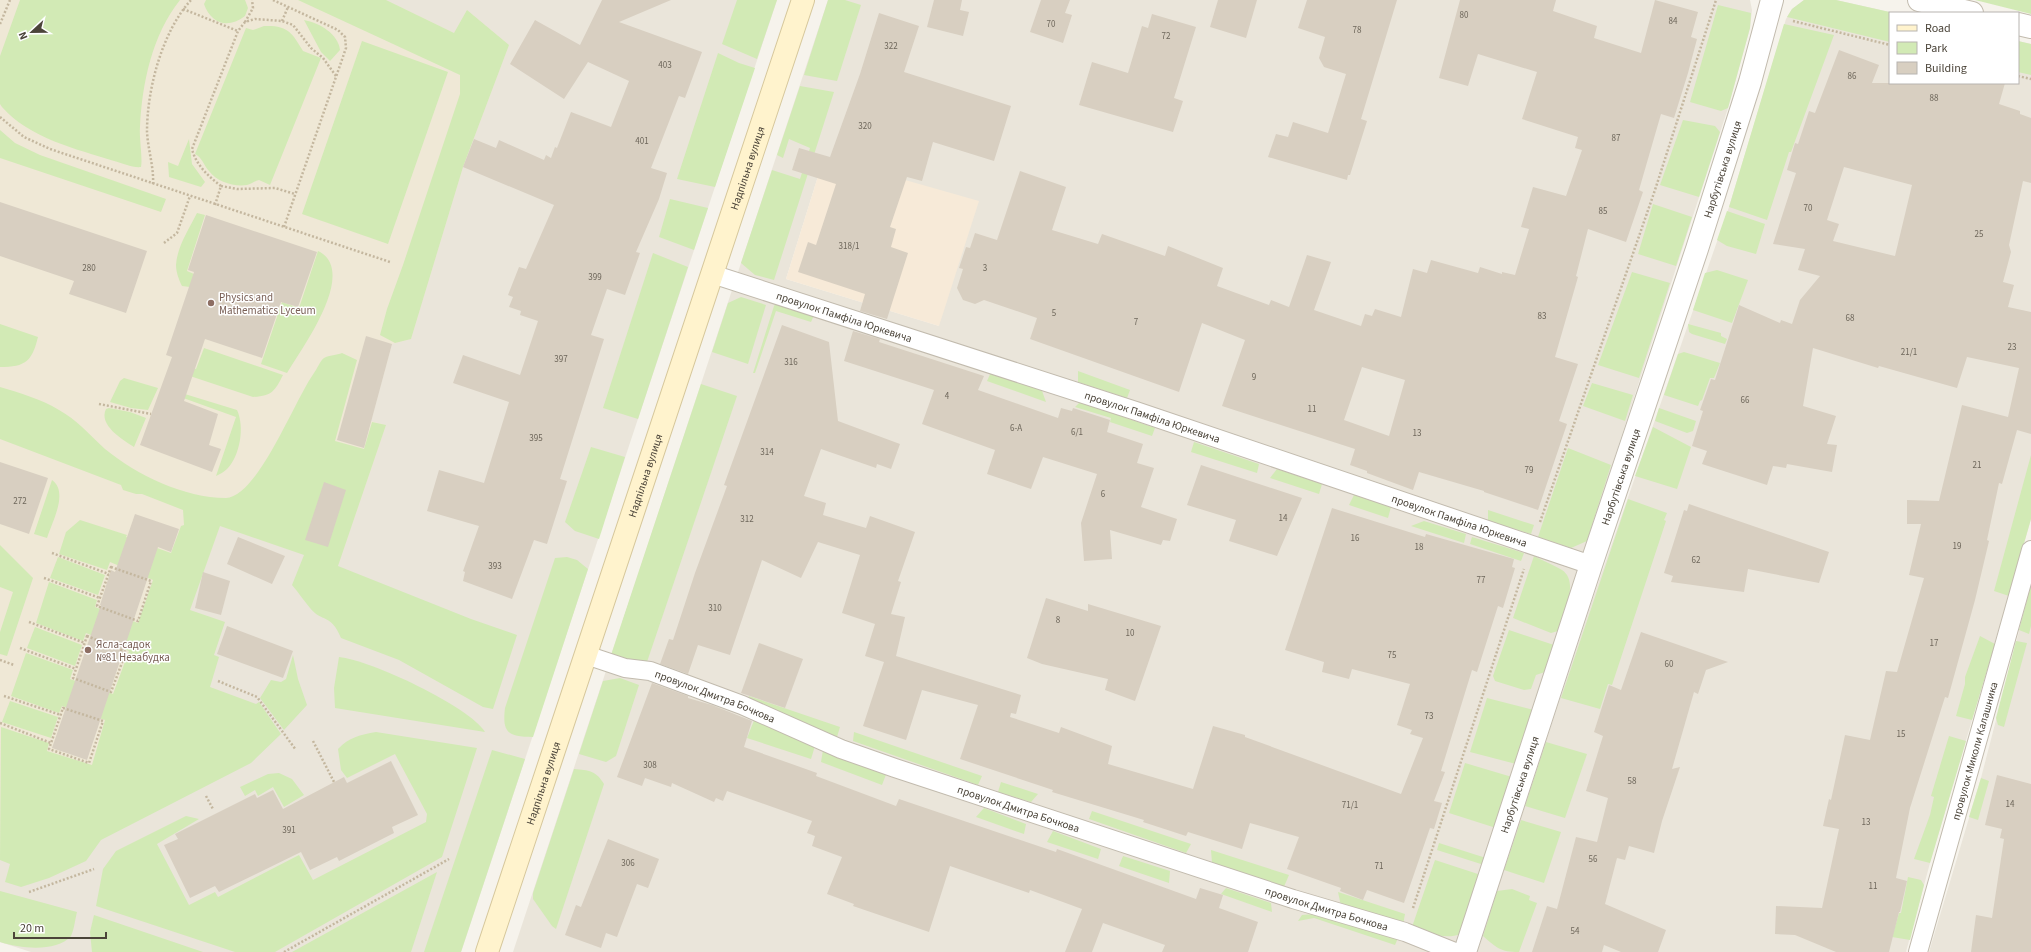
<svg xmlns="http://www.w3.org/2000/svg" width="2031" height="952" font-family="'Source Sans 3',sans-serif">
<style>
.residential{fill:#eae5da;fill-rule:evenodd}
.commercial{fill:#f7ead8}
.education{fill:#efe8d6}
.green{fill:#d2eab5}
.building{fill:#d8cfc1;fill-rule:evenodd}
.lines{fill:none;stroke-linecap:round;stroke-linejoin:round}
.service-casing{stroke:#c2bbae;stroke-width:20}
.minor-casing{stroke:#c2bbae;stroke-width:24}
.secondary-casing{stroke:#d6c79b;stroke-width:24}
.path{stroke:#c4b79f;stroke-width:2.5;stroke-dasharray:2 2;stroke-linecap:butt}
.service{stroke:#fff;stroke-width:18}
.minor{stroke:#fff;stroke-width:22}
.secondary{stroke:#fff3cd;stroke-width:22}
.education-dot{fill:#8d6e63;stroke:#fff;stroke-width:1.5}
.labels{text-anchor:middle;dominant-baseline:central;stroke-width:3;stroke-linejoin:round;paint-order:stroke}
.number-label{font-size:9px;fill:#6e675b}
.street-label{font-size:11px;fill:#4b4439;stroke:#fff}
.education-label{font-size:11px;fill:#785e54;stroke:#fff;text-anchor:start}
</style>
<rect width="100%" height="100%" fill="#f6f3ec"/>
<g class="residential">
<path d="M0,0H777L461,952H31L0,942Z"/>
<path d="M828,0H1750L1752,10L1750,28L1728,108L1454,952H513ZM824,157L939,326L786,279Z"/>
<path d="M1804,0H1836L1894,13H1890V83H2018V41L2031,44V519L1930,863L1906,952H1477L1592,601L1729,207L1786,19L1792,9Z"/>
<path d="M2031,585V952H1929L1981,778Z"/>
</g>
<path class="commercial" d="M824,157L979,201L939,326L786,279Z"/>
<path class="education" d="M0,0H386L454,33L467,10L509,45L463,167L411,339L392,344L371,421L386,425L338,566L220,526L125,790L0,853Z"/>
<g class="green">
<path d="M20,0H180C152,35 142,84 140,127C139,137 143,160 141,167C133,168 122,163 114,161C76,149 29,138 2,107L0,104V56Z"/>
<path d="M206,0H245L248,8L245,16C228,29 211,24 204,4Z"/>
<path d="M298,0H386L454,33L467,10L509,45L463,167L411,339L395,343L380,335L387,309L403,265L460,94V75Z"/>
<path d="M737,0H777L757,59L722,44Z"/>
<path d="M828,0H845L861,5L837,81L804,75Z"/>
<path d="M1804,0H1836L1894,13H1890V42L1787,17L1792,9Z"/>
<path d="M1975,0H2031V14Z"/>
<path d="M1718,5L1751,13L1750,28L1728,108L1721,111L1690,102Z"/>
<path d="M304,20C320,23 338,34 340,50L330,61L321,52Z"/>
<path d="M1784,24L1834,35L1791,152H1789L1767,220L1729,207Z"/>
<path d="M264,26C287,25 292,32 303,51L321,58L270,185L259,180C255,181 251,184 247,185C234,187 217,182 209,171C204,166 202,157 195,154L246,28L253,30Z"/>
<path d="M362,41L448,72L388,244L302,214Z"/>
<path d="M2018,41L2031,44V75L2018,72Z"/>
<path d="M718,53L739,63L755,68L715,187L677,179Z"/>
<path d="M800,86L834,92L774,280L755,275L741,263L772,170L800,179L810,148L789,139L783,158L777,155Z"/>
<path d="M1683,120L1715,126L1720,132L1699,197L1660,185Z"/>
<path d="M0,130L15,143L40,155L166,199L161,212L0,158Z"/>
<path d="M189,139L192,164L205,182L201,187L169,177L168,162L178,166Z"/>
<path d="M670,199L708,208L694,250L659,237Z"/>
<path d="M1653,204L1692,217L1676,266L1638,254Z"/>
<path d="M1727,211L1765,224L1756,254L1727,246L1717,240Z"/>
<path d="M197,213L205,215L187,271L194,274L190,287L182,286C179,280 176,272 176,265C177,247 189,229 197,213Z"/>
<path d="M318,251C359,271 302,348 287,373L261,364L282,302L299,308Z"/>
<path d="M653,253L688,267L638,419L603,408Z"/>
<path d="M1717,270L1748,280L1732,323L1693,310L1705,273Z"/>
<path d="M1632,272L1670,283L1639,378L1598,365Z"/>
<path d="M741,297L766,305L748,364L712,352L728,303Z"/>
<path d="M777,302L815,313L811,322L776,311L755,373H753L774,306Z"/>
<path d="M0,324L38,337C32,361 26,367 0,367Z"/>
<path d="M1688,324L1721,333V336L1727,339L1725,344L1692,334L1689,332Z"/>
<path d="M204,348L283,375C275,391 272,396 253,397L181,373L182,365L196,369Z"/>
<path d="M1684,352L1720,363L1714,378H1710L1702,400L1700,401L1698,406L1664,395L1678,354Z"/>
<path d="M342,353L357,360L335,441L364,449L372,422L386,425L338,566L471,619L517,635L493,709L483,707L399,660L341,638C331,613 322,623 310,608C304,601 299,593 292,585L304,555L220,526L190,610L225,622L214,655L219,657L210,687L256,704L259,702L281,734L251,763L101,840L86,861L49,878L21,887L5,882L10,864L0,860L1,727L49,743L47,751L92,765L105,720L62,706L59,713L11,696L26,653L73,670L70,679L113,694L129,651L86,633L83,641L36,623L49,582L97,600L95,607L138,623L153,580L110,562L107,570L59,554L66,532L80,520L127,535L126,537L171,553L181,526L184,525L183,510L142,494H136L123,490L121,485L0,439V387C20,393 41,399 59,410C77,420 90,435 105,449C137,475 184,498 226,498C258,497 295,399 314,373C317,369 320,361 324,358C329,355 337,355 342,353Z"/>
<path d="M992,370L1041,388L1046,402L987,381Z"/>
<path d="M1078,371L1130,390L1127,398L1078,382Z"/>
<path d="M124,378L158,388L148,410L131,408L110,402L120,381Z"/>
<path d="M1592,383L1633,395L1625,421L1583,406Z"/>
<path d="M701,384L737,396L647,662L610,658Z"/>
<path d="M162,387L237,410C245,427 240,456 227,469C224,472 220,474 216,476L236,417L161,390Z"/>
<path d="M1080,402L1155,428L1152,436L1110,422L1111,418L1075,407Z"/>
<path d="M109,408L130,412L146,418L134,447C123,440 98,425 106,409Z"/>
<path d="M1659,408L1696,421L1693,431L1687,433L1655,421Z"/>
<path d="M1653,427L1691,447L1677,489L1635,476Z"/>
<path d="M1194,442L1259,464L1257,473L1191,452Z"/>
<path d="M591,447L625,457L599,539L575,531L565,522Z"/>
<path d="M1568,448L1611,465L1587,541L1571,548L1538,537Z"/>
<path d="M2031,455V519L2009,596L1994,591Z"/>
<path d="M1277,469L1322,484L1319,494L1270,478Z"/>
<path d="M52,480C69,492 52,522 47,538L34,534Z"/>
<path d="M1354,495L1391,507L1388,518L1349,505Z"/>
<path d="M1628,499L1667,513L1664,520L1666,521L1612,685L1608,684L1600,709L1561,698Z"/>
<path d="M1488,510L1534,525L1531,534L1488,521Z"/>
<path d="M1424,521L1466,534L1464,543L1411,526Z"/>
<path d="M1472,537L1524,553L1521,561L1470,544Z"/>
<path d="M0,545L33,578L7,656L0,654V632L13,592L0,587Z"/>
<path d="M1534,556C1543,561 1554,565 1562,570C1580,582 1563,615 1558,631L1551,633L1513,618Z"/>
<path d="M58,557L105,575L98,595L50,578Z"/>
<path d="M567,557L577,560L588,569L533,737C508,737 502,733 505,708L555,558Z"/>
<path d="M2031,585V626L2029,634L2019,630Z"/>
<path d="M35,627L82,645L75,666L27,648Z"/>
<path d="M1509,630L1554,645L1545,672L1536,675L1531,689L1524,690L1495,681L1493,676Z"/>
<path d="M1980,636L1995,644L1972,720L1956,716L1965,684V677Z"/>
<path d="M2016,641L2027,643L2004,727L1998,725L1996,718Z"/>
<path d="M293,655L298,679L307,705L284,730L260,698L271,680L281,682L286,679Z"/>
<path d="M339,657C370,660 469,706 485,732L335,708L334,688Z"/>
<path d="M620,678L639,685L616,756L606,762L579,754L603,681Z"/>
<path d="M749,696L840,727L837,737L782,715L748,699Z"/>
<path d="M1487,698L1534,710L1516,764L1470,752Z"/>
<path d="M10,701L58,717L51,738L2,722Z"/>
<path d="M755,718L815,746L811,759L747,738Z"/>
<path d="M376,732L477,748L442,857L275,952H235L96,906L103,869L116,851L186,816L199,819L157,844L189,905L215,892L218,897L299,855L313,880L426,822L427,814L395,754L347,778L341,770L338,749C349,737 360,735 376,732Z"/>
<path d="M854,732L982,776L978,785L853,741Z"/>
<path d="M1949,736L1966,741L1930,863L1914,859L1930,815L1934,797L1931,796Z"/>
<path d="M1546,742L1587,754L1565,818L1525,806Z"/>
<path d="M492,750L525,759L461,952H424Z"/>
<path d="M823,750L887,772L882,785L821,762Z"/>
<path d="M1465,763L1512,777L1496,828L1449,813Z"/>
<path d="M574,769C589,770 596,771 604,784L556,929L552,926L533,899V893Z"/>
<path d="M279,773L292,779L304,795L284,807L273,787L258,796L255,790L245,796L240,787L268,774Z"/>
<path d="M1981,778L1989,781L1978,820L1969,817Z"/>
<path d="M1001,782L1038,794L1031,802L998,792Z"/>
<path d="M984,808L1026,824L1024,834L976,817Z"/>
<path d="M1092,811L1191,844L1186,853L1089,819Z"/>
<path d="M1521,820L1561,832L1544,883L1504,870Z"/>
<path d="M1053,831L1101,849L1098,859L1047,842Z"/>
<path d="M1439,843L1486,858L1484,865L1437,850Z"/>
<path d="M1211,850L1289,875L1283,889L1212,863Z"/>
<path d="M1123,856L1170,871L1169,883L1119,866Z"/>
<path d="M1435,860L1481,875L1461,934C1444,940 1429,933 1412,927Z"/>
<path d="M437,872L411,952H292Z"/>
<path d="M1908,877L1921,880L1924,885L1910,940L1892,937L1899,913H1901Z"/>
<path d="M1226,888L1271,903L1272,912L1221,894Z"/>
<path d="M1512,889L1530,896L1529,900L1537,903L1519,952C1500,952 1497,948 1483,936L1497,891Z"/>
<path d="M0,891L77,912C75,920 74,930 71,936C57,952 22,949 0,942Z"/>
<path d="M1338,892L1405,914L1403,925L1341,906Z"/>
<path d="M1314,914L1398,938L1395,945L1314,918L1298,921L1302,915Z"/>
<path d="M94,915L203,952H92L90,932Z"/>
</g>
<g class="building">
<path d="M602,0H671L619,22L702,52L685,98L679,96L651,168L667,173L659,199L636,252L640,253L625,295L607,289L591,335L604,339L560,479L567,481L547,544L534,540L512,599L463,581L465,572L463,571L479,526L427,511L439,470L484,483L509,402L453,383L463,355L520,375L538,321L520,315L521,311L509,307L513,297L508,295L519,267L526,269L554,205L463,167L474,139L496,148L499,140L544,160L546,155L551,158L555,147L557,148L571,112L611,127L629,81L588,62L564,99L510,64L535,20L580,45Z"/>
<path d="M934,0H962L960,10L969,12L963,36L927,27Z"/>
<path d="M1041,0H1070L1065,13L1072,15L1063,43L1030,32Z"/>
<path d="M1218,0H1257L1246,38L1210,27Z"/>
<path d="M1307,0H1397L1361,119L1367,121L1350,175H1348L1347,180L1268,157L1276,134L1288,137L1293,122L1328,133L1346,74L1324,67L1319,58L1325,37L1298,28Z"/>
<path d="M1460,0H1556L1553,11L1597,26L1594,38L1641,53L1655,0L1698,12L1691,37L1697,39L1688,73L1674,118L1661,114L1639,190L1643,192L1626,242L1588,229L1576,276L1578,277L1555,357L1578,364L1559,421L1567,424L1538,510L1484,492V491L1419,472L1413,490L1367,473V471L1350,465L1355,449L1222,406L1245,340L1202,323L1179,392L1030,339L1037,318L984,300L975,304L963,300L957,288L963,269L959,268L966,247L970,248L975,233L997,240L1020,171L1066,187L1052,230L1098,244L1102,234L1165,256L1168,246L1223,268L1217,286L1269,305L1271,300L1289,307L1307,255L1331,262L1314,310L1361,326L1365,314L1372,316L1375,309L1401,317L1413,269L1427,273L1431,260L1478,273L1480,267L1502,274V272L1515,275L1529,229L1521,227L1533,187L1566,196L1582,150L1575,148L1578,137L1522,119L1537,72L1478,54L1468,86L1439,78ZM1362,367L1405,380L1389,436L1344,420Z"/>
<path d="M879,13L919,26L904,72L1011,106L994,161L933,142L922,181L907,177L890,227L896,229L891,247L908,253L887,319L860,311L865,294L798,272L808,242L816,245L836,184L792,170L799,148L830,157L860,74Z"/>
<path d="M1152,14L1196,27L1174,98L1183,101L1173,132L1079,105L1092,62L1128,73L1142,26L1148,28Z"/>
<path d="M1839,50L1879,65L1872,83H2005L1999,104L2020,111V114L2031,118V183L2023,181L2009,245L2011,252L2003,282L2014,285L2008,307L2031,312V434L2017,430L2002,484L1999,483L1987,540L1989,541L1975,600L1948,698L1945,697L1910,808L1896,878L1907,881L1900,912H1899L1889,952H1836L1795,935L1775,934L1776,906L1822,908L1839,829L1823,826L1829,799L1831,800L1845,735L1870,740L1886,671L1897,672L1924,578L1909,575L1921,524H1907V500L1939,501L1962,405L2008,417L2019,368L1967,357L1957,388L1879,366L1878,368L1813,348L1803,406L1836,416L1827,444L1837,445L1832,472L1787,464L1786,468L1773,466L1767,485L1702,464L1707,451L1692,446L1703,411L1700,410L1711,379L1715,380L1739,305L1780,323L1781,320L1792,324L1800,300L1820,276L1798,270L1805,249L1773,244L1796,173L1787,170L1795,143L1798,144L1809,111L1815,113ZM1844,167L1912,185L1895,256L1833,241L1839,224L1827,220Z"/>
<path d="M0,202L147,251L126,313L69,294L74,281L0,256Z"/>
<path d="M206,215L317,252L298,307L281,302L262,358L205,339L184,401L218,414L209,445L221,449L212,472L140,445L172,357L166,355L194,272L188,270Z"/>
<path d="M782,325L829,342L838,421L900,444L891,469L877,464L876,468L821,449L804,496L826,503L823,515L866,528L870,516L915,532L898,581L901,582L891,614L905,617L896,656L1021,695L1016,714L1011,713L1010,717L1059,733L1061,727L1112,746L1108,764L1193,789L1213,726L1245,735V737L1401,794L1423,738L1410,734L1412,730L1397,725L1410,684L1352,669L1349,679L1322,672L1324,662L1285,650L1332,508L1425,537L1426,534L1514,559L1512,567L1515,568L1503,608L1498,606L1477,672L1472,670L1441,771L1445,772L1434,801L1442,803L1434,829L1430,828L1404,903L1367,890L1363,900L1340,891L1341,888L1287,869L1299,837L1250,823L1242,849L1188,832L1186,836L1143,822L1144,820L1052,792L1053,790L960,759L978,705L922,690L906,740L863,726L884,662L865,656L875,624L842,613L860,555L818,542L801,578L762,560L730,655L698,645L688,674L660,664L669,639L673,640L695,573L727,486L724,485Z"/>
<path d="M853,331L880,339L879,342L984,376L978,390L1058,418L1061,408L1072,411L1073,408L1110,420L1107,432L1143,444L1137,463L1154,468L1141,507L1177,519L1170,541L1163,540L1161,545L1110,530L1112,559L1084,561L1081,523L1097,474L1043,457L1031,489L987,474L995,450L922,424L934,390L844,361Z"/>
<path d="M366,336L392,344L364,448L337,440Z"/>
<path d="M0,462L48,478L29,534L0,524Z"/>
<path d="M1201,465L1302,498L1277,556L1229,541L1236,520L1187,505Z"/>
<path d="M324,482L346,490L328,547L305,540Z"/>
<path d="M1689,504L1829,552L1819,583L1748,569L1744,592L1671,582L1673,576L1664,573L1684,510L1687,511Z"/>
<path d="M135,514L179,529L171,552L158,547L87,760L52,748L101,605H100L111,570L115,572Z"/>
<path d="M238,537L285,556L272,584L227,564Z"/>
<path d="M203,572L230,581L221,615L195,608Z"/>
<path d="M1046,598L1088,611V604L1161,626L1135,701L1105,690L1108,679L1042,664L1027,658Z"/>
<path d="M227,626L293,651L283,678L217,654Z"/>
<path d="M1641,632L1728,662L1706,670L1698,694L1694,692L1672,769L1680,767L1662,821L1654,853L1629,846L1625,860L1617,858L1605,904L1666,930L1658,952H1621L1604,945L1602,952H1532L1547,906L1557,909L1576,837L1597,842L1608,798L1586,791L1603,736L1594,732L1609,685L1621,690Z"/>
<path d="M759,643L803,659L785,708L741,693Z"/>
<path d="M652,683L688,696V698L712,705L752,721L744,747L817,773L816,776L896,806L899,799L1056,852L1057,849L1196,899L1200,888L1223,895L1219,908L1258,922L1248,952H1162L1165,945L1103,923L1092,952H1065L1082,909L1030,890L1029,893L950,866L929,932L853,906L854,904L827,894L842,857L812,846L815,836L807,833L812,821L727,791L723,801L716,798L714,802L672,783L671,787L645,778L642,786L617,777Z"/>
<path d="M391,761L418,815L392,827L394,833L339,861L337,857L310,870L301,852L219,892L215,886L190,898L164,845L178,839L175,834L255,794L257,798L273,790L283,809L344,777L347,783Z"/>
<path d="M1997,775L2031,784V952H1971L1976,915L1992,918L2004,839L2000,838L2002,829L1985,825Z"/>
<path d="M608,839L659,859L648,888L637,884L617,937L606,933L601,948L565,935L576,905L581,907Z"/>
</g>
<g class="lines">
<defs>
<g id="service">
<path id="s1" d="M712,274L1136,411L1591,565"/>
<path id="s2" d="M586,655L625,668L650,671L742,705L841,749L895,768L1293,899L1405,932L1455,952"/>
<path id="s3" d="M1918,952L2031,550"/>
</g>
<g id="minor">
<path d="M1919,0L1972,13"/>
<path d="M2018,24L2031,27"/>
<path id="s4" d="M1465,952L1591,565L1697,249L1750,82L1772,0"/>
</g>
<g id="secondary">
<path id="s5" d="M487,952L803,0"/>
</g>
</defs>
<use href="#service" class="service-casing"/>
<use href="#minor" class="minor-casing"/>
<use href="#secondary" class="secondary-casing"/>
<g class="path">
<path d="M273,0L338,30L345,37L346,48L284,227"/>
<path d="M183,9L238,31"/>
<path d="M282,21L288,7"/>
<path d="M1793,21L1890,45"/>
<path d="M245,22L253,8L252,0"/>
<path d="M0,24L10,0"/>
<path d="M2018,76L2031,79"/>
<path d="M0,117L24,137L50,149L390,262"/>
<path d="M153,184C154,167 148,150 147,132C147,89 162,32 191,0"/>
<path d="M221,186L237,189L275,188L295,194"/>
<path d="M215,205L221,186C208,176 196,165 192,149L238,31L245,22L255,19L282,21L293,25L311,48L323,58L336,76"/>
<path d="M164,243L177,233L190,196"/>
<path d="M99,404L151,414"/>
<path d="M1540,522L1655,190L1716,0"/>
<path d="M52,553L109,574"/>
<path d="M111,567L151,581L138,621L97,606Z"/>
<path d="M44,578L100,598"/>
<path d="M29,622L85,643"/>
<path d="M87,636L126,652L111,692L73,678Z"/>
<path d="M20,648L76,669"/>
<path d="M0,660L14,665"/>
<path d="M218,681L257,697L296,750"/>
<path d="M4,696L61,715"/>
<path d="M63,708L103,721L89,763L49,749Z"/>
<path d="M0,723L51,743"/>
<path d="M313,741L334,782"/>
<path d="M206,796L213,809"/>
<path d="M29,892L94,869"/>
<path d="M1413,908L1524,569"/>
<path d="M284,952L449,859"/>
</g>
<use href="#service" class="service"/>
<use href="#minor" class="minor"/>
<use href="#secondary" class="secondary"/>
</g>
<g class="education-dot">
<circle cx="211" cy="303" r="4"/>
<circle cx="88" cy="650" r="4"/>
</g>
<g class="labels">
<g class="number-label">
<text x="1464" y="15">80</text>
<text x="1673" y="21">84</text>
<text x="1051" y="24">70</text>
<text x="1357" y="30">78</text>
<text x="1166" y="36">72</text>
<text x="891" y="46">322</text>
<text x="665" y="65">403</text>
<text x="1852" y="76">86</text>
<text x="1934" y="98">88</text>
<text x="865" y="126">320</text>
<text x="1616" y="138">87</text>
<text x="642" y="141">401</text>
<text x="1808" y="208">70</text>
<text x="1603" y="211">85</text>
<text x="1979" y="234">25</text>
<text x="849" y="246">318/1</text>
<text x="89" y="268">280</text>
<text x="985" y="268">3</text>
<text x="595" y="277">399</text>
<text x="1054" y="313">5</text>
<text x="1542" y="316">83</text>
<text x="1850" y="318">68</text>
<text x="1136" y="322">7</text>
<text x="2012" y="347">23</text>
<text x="1909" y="352">21/1</text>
<text x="561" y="359">397</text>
<text x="791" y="362">316</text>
<text x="1254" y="377">9</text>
<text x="947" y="396">4</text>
<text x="1745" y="400">66</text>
<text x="1312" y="409">11</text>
<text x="1016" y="428">6-А</text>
<text x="1077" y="432">6/1</text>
<text x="1417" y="433">13</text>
<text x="536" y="438">395</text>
<text x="767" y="452">314</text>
<text x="1977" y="465">21</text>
<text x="1529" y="470">79</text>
<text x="1103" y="494">6</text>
<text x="20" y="501">272</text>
<text x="1283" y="518">14</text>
<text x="747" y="519">312</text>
<text x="1355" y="538">16</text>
<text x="1957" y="546">19</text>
<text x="1419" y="547">18</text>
<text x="1696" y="560">62</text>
<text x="495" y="566">393</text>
<text x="1481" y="580">77</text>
<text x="715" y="608">310</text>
<text x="1058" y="620">8</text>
<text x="1130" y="633">10</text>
<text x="1934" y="643">17</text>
<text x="1392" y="655">75</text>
<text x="1669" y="664">60</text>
<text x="1429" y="716">73</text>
<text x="1901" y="734">15</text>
<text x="650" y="765">308</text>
<text x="1632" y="781">58</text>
<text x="2010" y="804">14</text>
<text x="1350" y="805">71/1</text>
<text x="1866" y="822">13</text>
<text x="289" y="830">391</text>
<text x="1593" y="859">56</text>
<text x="628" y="863">306</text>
<text x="1379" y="866">71</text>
<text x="1873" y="886">11</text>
<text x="1575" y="931">54</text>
</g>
<g class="street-label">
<text stroke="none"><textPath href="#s5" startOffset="826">Надпільна вулиця</textPath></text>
<text stroke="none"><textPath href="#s4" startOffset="824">Нарбутівська вулиця</textPath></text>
<text stroke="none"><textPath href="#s1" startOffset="139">провулок Памфіла Юркевича</textPath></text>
<text stroke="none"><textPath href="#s1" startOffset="463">провулок Памфіла Юркевича</textPath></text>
<text stroke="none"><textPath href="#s5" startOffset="502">Надпільна вулиця</textPath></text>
<text stroke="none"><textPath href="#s4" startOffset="500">Нарбутівська вулиця</textPath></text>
<text stroke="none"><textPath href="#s1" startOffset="787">провулок Памфіла Юркевича</textPath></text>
<text stroke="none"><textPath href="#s2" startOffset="136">провулок Дмитра Бочкова</textPath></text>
<text stroke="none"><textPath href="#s3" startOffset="209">провулок Миколи Калашника</textPath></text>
<text stroke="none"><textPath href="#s5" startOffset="178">Надпільна вулиця</textPath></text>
<text stroke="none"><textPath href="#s4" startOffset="176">Нарбутівська вулиця</textPath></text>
<text stroke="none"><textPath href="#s2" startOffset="460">провулок Дмитра Бочкова</textPath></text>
<text stroke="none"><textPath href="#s2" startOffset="784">провулок Дмитра Бочкова</textPath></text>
</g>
<g class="education-label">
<text x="219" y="297">Physics and<tspan x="219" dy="13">Mathematics Lyceum</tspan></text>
<text x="96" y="644">Ясла-садок<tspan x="96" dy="13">№81 Незабудка</tspan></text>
</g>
</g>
<rect x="1889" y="12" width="130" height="72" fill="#ffffff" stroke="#b7b4b0"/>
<rect x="1897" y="25" width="20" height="6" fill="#fff3cd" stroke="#b7b4b0"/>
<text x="1925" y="32" font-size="12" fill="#4b4439">Road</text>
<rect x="1897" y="42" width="20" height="12" fill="#d2eab5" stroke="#b7b4b0"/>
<text x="1925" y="52" font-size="12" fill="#4b4439">Park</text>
<rect x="1897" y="62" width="20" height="12" fill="#d8cfc1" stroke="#b7b4b0"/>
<text x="1925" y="72" font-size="12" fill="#4b4439">Building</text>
<g transform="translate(32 32) rotate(248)" stroke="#ffffff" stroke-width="3" paint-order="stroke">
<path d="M0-3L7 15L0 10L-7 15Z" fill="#4b4439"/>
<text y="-6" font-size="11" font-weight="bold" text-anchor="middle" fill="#4b4439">N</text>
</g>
<path d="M14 932v6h92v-6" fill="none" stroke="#4b4439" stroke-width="2"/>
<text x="20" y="932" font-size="12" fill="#4b4439" stroke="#ffffff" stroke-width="3" paint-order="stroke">20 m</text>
</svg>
